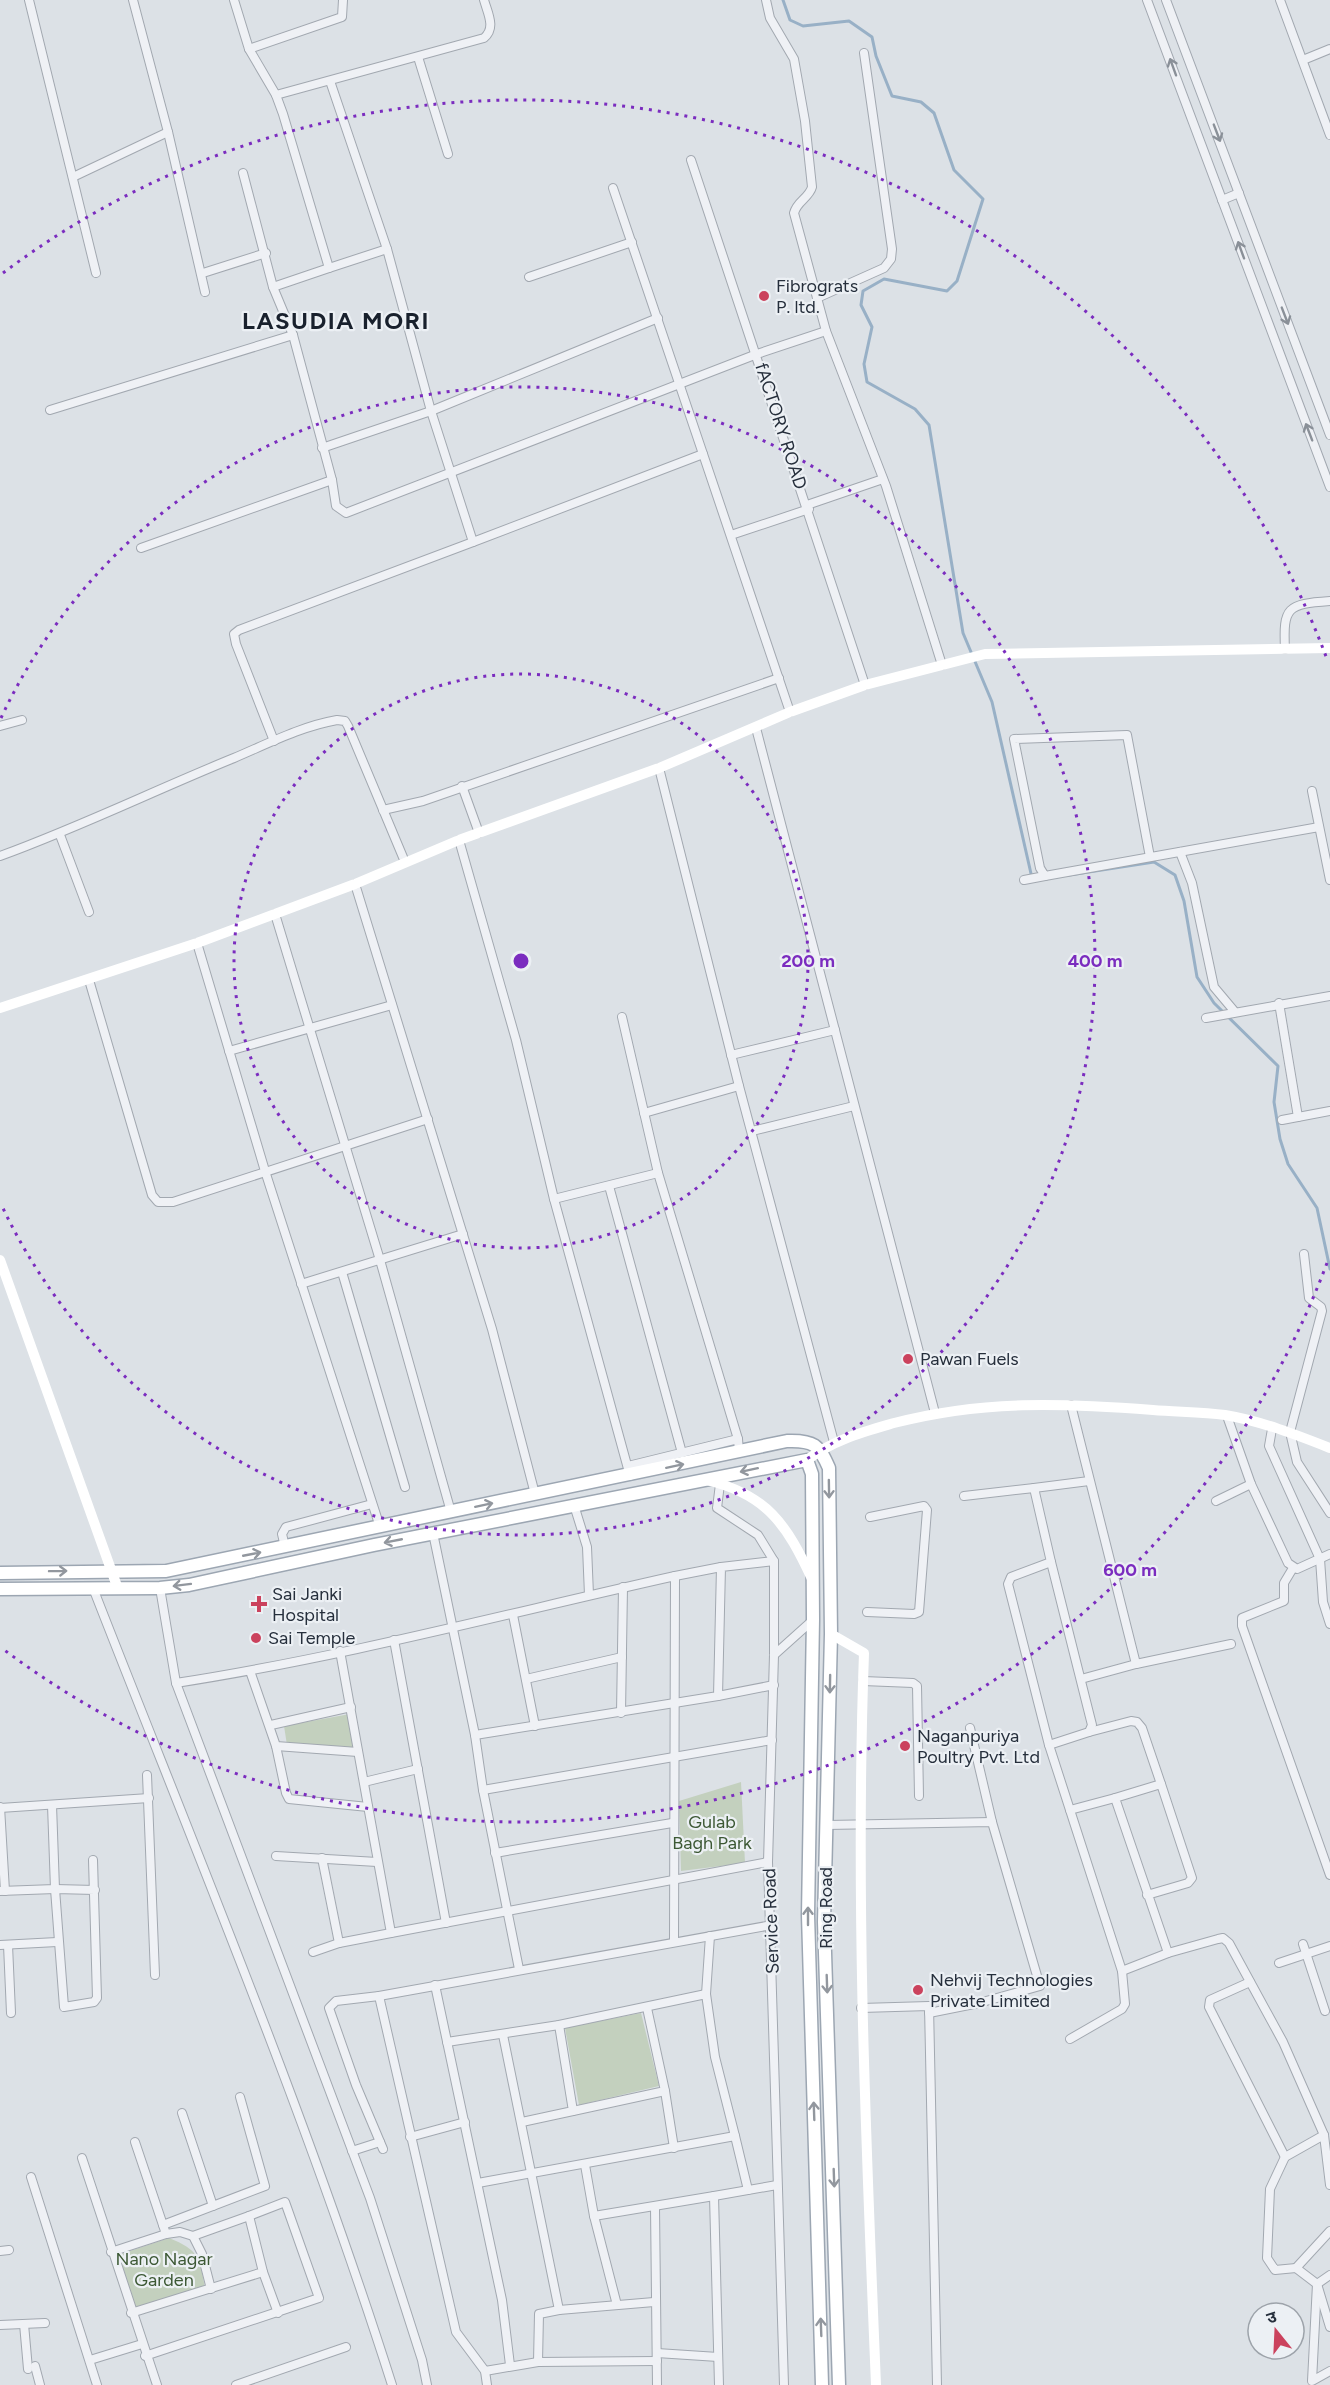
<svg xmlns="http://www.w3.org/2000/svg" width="1330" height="2385" font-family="Figtree,'Noto Sans Devanagari',sans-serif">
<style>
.green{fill:#c3d0be}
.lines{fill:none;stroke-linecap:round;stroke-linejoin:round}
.stream{stroke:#98b0c6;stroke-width:3}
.street-casing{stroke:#a2a8b0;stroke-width:10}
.primary-casing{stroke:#9ca6b2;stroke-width:15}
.street{stroke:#eff1f5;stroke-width:8}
.secondary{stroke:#fff;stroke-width:10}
.primary{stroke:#fff;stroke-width:12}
.oneway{stroke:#8a9098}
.oneway2{stroke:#92979e}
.ring{fill:none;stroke:#7b2cbf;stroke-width:3;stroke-dasharray:3 6}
.poi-dot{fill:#cb425d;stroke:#ecf0f4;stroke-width:2}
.labels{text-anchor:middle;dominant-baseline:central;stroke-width:4.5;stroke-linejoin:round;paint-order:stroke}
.poi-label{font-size:18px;fill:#262f3c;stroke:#ecf0f4;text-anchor:start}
.street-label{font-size:18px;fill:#262f3c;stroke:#ecf0f4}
.park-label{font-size:18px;fill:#3c5834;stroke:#ecf0f4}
.district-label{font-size:24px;font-weight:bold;letter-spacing:1.5px;fill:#19212d;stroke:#ecf0f4}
.centre{fill:#7b2cbf;stroke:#ecf0f4;stroke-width:3}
.ring-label{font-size:18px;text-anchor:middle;font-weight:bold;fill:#7b2cbf;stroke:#ecf0f4;stroke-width:4.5;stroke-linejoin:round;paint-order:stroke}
</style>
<rect width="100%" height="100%" fill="#dce1e6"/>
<g class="green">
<path d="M350,1714L354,1749L287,1745L284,1726Z"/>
<path d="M741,1782L745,1863L681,1871L679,1801Z"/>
<path d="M641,2013L659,2086L579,2105L565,2028Z"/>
<path d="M169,2238C199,2250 199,2257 205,2287L132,2309L115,2256Z"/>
</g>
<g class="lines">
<g class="stream">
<path d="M783,0L790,20L803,26L849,21L872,37L876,56L892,96L921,102L934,113L954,170L983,199L957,281L947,291L884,279L863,291L861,305L872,327L864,364L867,382L915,409L929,425L963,633L992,702L1032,878"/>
<path d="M1069,875L1154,862L1175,875L1184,901L1197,977L1214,1003L1278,1066L1274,1102L1280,1139L1288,1164L1317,1208L1330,1269"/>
</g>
<defs>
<g id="street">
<path d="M29,0L96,273"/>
<path d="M133,0L168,132L205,292"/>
<path d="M234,0L249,49L276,95L283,114L329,268L387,249L431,411L473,542L703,454L613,188"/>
<path d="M1147,0L1330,487"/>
<path d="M1166,0L1330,435"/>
<path d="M1280,0L1330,135"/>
<path d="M249,49L342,17L343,0"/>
<path d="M418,57L448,154"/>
<path d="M1303,60L1330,49"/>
<path d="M330,81L387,249"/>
<path d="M276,95L484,38C496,28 488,14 484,0"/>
<path d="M691,160L865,685"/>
<path d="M243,173L273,287L293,335L332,480L336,506L346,513L757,354L826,331L794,213C797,201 809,198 812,187L805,121L794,59L770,18L766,0"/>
<path d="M73,177L168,132"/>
<path d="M1222,200L1239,193"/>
<path d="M203,273L266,253"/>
<path d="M529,277L632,242"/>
<path d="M273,287L329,268"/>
<path d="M817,298L884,268L891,259L892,249L864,53"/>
<path d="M826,331L886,486L942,665"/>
<path d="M50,410L293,335"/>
<path d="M322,448L431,411L658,318"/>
<path d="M703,454L790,712"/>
<path d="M807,505L883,479"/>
<path d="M731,535L809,509"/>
<path d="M141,548L332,480"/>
<path d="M1285,649C1283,607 1287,604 1330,601"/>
<path d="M0,726L22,720"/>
<path d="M756,728L935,1413"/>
<path d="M274,741L236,644L234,634L239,630L473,542"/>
<path d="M659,768L739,1086L834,1442"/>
<path d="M462,786L479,833"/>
<path d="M1312,791L1330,880"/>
<path d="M383,810L423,801L779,678"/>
<path d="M60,835L89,912"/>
<path d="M459,840L516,1040L554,1199L630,1476"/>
<path d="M1180,852L1192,883L1214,987L1235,1012"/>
<path d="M0,856C80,827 155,790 234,758C267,744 302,726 337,720L345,721L348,726L405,862"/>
<path d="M1150,857L1127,735L1014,739L1040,868L1045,876L1319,827"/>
<path d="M1024,880L1045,876"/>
<path d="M355,884L492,1329L535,1494"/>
<path d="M275,914L380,1260L451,1512"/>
<path d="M197,943L265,1171L380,1527"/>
<path d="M89,980L152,1195L158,1202H173L428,1119"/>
<path d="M1279,1003L1298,1117"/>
<path d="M622,1017L658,1173"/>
<path d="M1206,1018L1330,996"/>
<path d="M229,1051L392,1005"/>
<path d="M731,1055L835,1030"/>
<path d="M644,1113L739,1086"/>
<path d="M1282,1120L1330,1111"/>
<path d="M752,1131L854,1106"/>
<path d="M609,1186L682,1453"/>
<path d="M554,1199L658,1173L738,1439L739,1452"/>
<path d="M1304,1254L1309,1298L1321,1307L1322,1311L1290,1432L1297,1462L1330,1513"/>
<path d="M342,1272L405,1487"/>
<path d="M301,1284L463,1234"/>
<path d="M1071,1405L1136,1664L1231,1644"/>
<path d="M1227,1416L1251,1484L1288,1563L1297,1569L1330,1554"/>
<path d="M1272,1429L1269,1446L1320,1559L1323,1602L1330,1624"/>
<path d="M628,1466L738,1439"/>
<path d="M1089,1481L1034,1488L1051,1562L1011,1577L1008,1584L1049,1745L1122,1971L1168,1953L1115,1798L1161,1784L1192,1878L1188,1883L1147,1895"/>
<path d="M720,1484L717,1508L758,1535L774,1561V1655L768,1862L784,2385"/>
<path d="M964,1496L1034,1488"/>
<path d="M1216,1501L1251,1484"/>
<path d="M574,1505L587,1547L589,1595"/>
<path d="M433,1533L475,1735L483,1790L519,1969"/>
<path d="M285,1547L282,1534L286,1527L372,1504"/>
<path d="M1293,1568L1284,1583V1601L1242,1618V1626L1330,1875"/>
<path d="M675,1576L721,1567"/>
<path d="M93,1588C196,1852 306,2114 392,2385"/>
<path d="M160,1588L176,1683L370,2198L422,2360L427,2385"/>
<path d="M867,1612L914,1614L919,1612L927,1510L924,1506L870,1517"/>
<path d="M513,1615L535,1726"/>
<path d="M394,1640L446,1923"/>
<path d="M340,1651L391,1933"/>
<path d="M774,1655L813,1620"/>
<path d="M250,1671L276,1746L358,1752"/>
<path d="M526,1679L622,1657"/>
<path d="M1081,1679L1136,1664"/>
<path d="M863,1681L913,1683L917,1686L919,1796"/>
<path d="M176,1683C344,1657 509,1613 675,1576L674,1941"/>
<path d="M718,1696L774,1685"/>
<path d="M621,1713L623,1587"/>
<path d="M271,1725L351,1707"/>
<path d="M970,1728L992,1822"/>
<path d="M1089,1732L1131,1721L1137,1722L1142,1728L1161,1784"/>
<path d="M475,1735L718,1696L721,1567L774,1561"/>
<path d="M1049,1745L1089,1732L1092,1725L1051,1562"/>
<path d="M276,1746L286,1793L289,1799L368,1807"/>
<path d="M147,1775L155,1975"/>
<path d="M364,1782L418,1769"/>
<path d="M483,1790L772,1740"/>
<path d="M0,1807L5,1891"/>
<path d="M0,1808L149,1798"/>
<path d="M1070,1810L1115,1798"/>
<path d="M827,1825L992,1822L1040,1986L979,2003L929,2013"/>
<path d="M495,1853L672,1823"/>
<path d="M276,1856L377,1862"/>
<path d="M322,1858L339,1943"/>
<path d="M93,1860L97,1998L94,2002L64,2007L55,1889L95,1890"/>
<path d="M0,1891L55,1889L52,1805"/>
<path d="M1303,1944L1325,2011"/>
<path d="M0,1945L57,1942"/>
<path d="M8,1945L11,2013"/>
<path d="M313,1952L339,1943L391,1933L768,1862"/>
<path d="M1168,1953L1218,1939L1223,1938L1229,1943L1283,2042L1324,2135"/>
<path d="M1279,1963L1330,1946"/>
<path d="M1250,1982L1210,2000L1209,2007L1285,2157L1324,2135L1330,2185"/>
<path d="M435,1985L502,2300L510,2365"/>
<path d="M706,1994L710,1936"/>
<path d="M379,1996L336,2001L329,2008L356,2085L383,2149"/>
<path d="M861,2008L929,2006L937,2385"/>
<path d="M503,2035L559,2310"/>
<path d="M1070,2039L1122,2009L1125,2004L1122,1971"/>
<path d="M447,2042L559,2025L706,1994L715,2057L735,2136"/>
<path d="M665,2091L674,2148"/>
<path d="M573,2111L665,2091L647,2008"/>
<path d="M182,2113L213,2206"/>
<path d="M522,2122L573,2111L559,2025"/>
<path d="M410,2137L465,2122"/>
<path d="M352,2151L380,2142"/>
<path d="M1285,2157L1270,2189L1267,2258L1275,2270L1296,2268"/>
<path d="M82,2158L157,2385"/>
<path d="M585,2165L594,2216L714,2196"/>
<path d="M31,2177L97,2385"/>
<path d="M478,2183L735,2136L748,2190"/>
<path d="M655,2207L657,2385"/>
<path d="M594,2216L617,2305"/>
<path d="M163,2225L265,2186L240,2097"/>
<path d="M1330,2231L1296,2268L1317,2284L1330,2327"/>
<path d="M166,2234L180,2232L193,2236L202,2254L211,2289"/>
<path d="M0,2251L9,2250"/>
<path d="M111,2252L166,2234L135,2142"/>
<path d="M263,2272L278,2313"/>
<path d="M1330,2275L1317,2284L1312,2381L1330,2371"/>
<path d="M131,2313L263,2272L249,2216L193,2236"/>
<path d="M24,2324L28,2369"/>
<path d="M0,2325L45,2323"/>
<path d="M657,2353L718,2357"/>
<path d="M145,2356L319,2298L285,2202L249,2216"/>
<path d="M90,2360L142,2344"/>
<path d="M538,2362L539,2314L559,2310L654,2302"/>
<path d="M35,2366L40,2385"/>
<path d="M485,2371L538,2362L657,2361"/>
<path d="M236,2385L346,2347"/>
<path d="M487,2385L485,2371L456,2332L379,1996L772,1925"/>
<path d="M719,2385L714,2196L777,2185"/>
</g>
<g id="primary">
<path d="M0,1573L166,1571L787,1441C814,1440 819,1445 829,1468L831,1634L824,1922L839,2385"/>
<path d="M0,1589L160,1588L189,1585L374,1545L807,1460L812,1474L813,1619L808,1915L822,2385"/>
</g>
</defs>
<use href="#street" class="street-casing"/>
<use href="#primary" class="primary-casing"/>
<use href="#street" class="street"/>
<g class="secondary">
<path d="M0,1008L197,943L355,884L459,840L659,768L790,712L865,685L985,654L1330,648"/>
<path d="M0,1260L118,1589"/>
<path d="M807,1460C833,1440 863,1432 894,1423C983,1400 1062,1403 1153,1410C1177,1412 1202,1412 1225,1415C1261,1421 1297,1435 1330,1448"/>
<path d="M706,1480C767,1494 787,1525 812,1579"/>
<path d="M831,1634L864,1653C855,1898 866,2141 876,2385"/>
</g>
<use href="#primary" class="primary"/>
</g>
<defs><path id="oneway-shaft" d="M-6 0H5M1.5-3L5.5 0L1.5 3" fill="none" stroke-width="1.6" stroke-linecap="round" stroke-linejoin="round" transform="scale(1.5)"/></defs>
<g class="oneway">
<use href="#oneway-shaft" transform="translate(1173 67) rotate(-110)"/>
<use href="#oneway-shaft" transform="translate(1217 133) rotate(69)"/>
<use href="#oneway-shaft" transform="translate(1241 250) rotate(-110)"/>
<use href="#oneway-shaft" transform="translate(1285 316) rotate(69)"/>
<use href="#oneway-shaft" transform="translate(1309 432) rotate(-111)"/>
</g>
<g class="oneway2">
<use href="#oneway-shaft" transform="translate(675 1466) rotate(-12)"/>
<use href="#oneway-shaft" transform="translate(749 1470) rotate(168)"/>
<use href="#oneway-shaft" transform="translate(829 1489) rotate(89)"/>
<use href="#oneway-shaft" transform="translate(484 1505) rotate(-12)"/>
<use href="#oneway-shaft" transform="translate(393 1541) rotate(169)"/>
<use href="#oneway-shaft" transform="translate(252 1554) rotate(-11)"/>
<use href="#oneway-shaft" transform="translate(58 1571) rotate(-1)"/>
<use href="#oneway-shaft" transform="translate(182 1585) rotate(173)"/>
<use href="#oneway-shaft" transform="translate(830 1684) rotate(91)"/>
<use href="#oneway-shaft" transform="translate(808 1916) rotate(-90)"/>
<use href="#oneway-shaft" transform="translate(827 1984) rotate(88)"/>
<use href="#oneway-shaft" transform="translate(814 2111) rotate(-92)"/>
<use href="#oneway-shaft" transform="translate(834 2178) rotate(88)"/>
<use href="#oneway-shaft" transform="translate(821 2327) rotate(-92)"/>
</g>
<g class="ring">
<circle cx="521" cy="961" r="287"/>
<path d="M1 718A574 574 0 1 1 1 1204"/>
<path d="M1327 1263A861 861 0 0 1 3 1649M3 273A861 861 0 0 1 1327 659"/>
</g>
<g class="poi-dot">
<circle cx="764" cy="296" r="6"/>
<circle cx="908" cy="1359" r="6"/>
<path d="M256 1595h6v6h6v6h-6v6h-6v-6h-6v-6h6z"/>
<circle cx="256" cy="1638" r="6"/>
<circle cx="905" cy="1746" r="6"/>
<circle cx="918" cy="1990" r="6"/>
</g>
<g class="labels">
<g class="poi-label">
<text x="776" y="286">Fibrograts<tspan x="776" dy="21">P. ltd.</tspan></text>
<text x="920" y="1359">Pawan Fuels</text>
<text x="272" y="1594">Sai Janki<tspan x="272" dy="21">Hospital</tspan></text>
<text x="268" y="1638">Sai Temple</text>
<text x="917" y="1736">Naganpuriya<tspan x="917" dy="21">Poultry Pvt. Ltd</tspan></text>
<text x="930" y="1980">Nehvij Technologies<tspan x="930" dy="21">Private Limited</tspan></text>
</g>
<g class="street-label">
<text transform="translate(781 426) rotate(72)">fACTORY ROAD</text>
<text transform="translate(826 1908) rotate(-90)">Ring Road</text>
<text transform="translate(771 1921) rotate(-92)">Service Road</text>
</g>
<g class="park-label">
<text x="712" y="1822">Gulab<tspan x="712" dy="21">Bagh Park</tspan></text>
<text x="164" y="2259">Nano Nagar<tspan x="164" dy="21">Garden</tspan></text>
</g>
<g class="district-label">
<text x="336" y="320">LASUDIA MORI</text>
</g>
</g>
<circle cx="521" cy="961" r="9" class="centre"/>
<g class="ring-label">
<text x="808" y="967">200 m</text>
<text x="1095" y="967">400 m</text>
<text x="1130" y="1576">600 m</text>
</g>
<g transform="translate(1276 2331) rotate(342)"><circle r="28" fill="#ecf0f4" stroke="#9da3aa" stroke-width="1.5"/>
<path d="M0-4.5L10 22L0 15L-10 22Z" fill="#cb425d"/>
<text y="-9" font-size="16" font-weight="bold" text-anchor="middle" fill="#262f3c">उ</text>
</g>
</svg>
